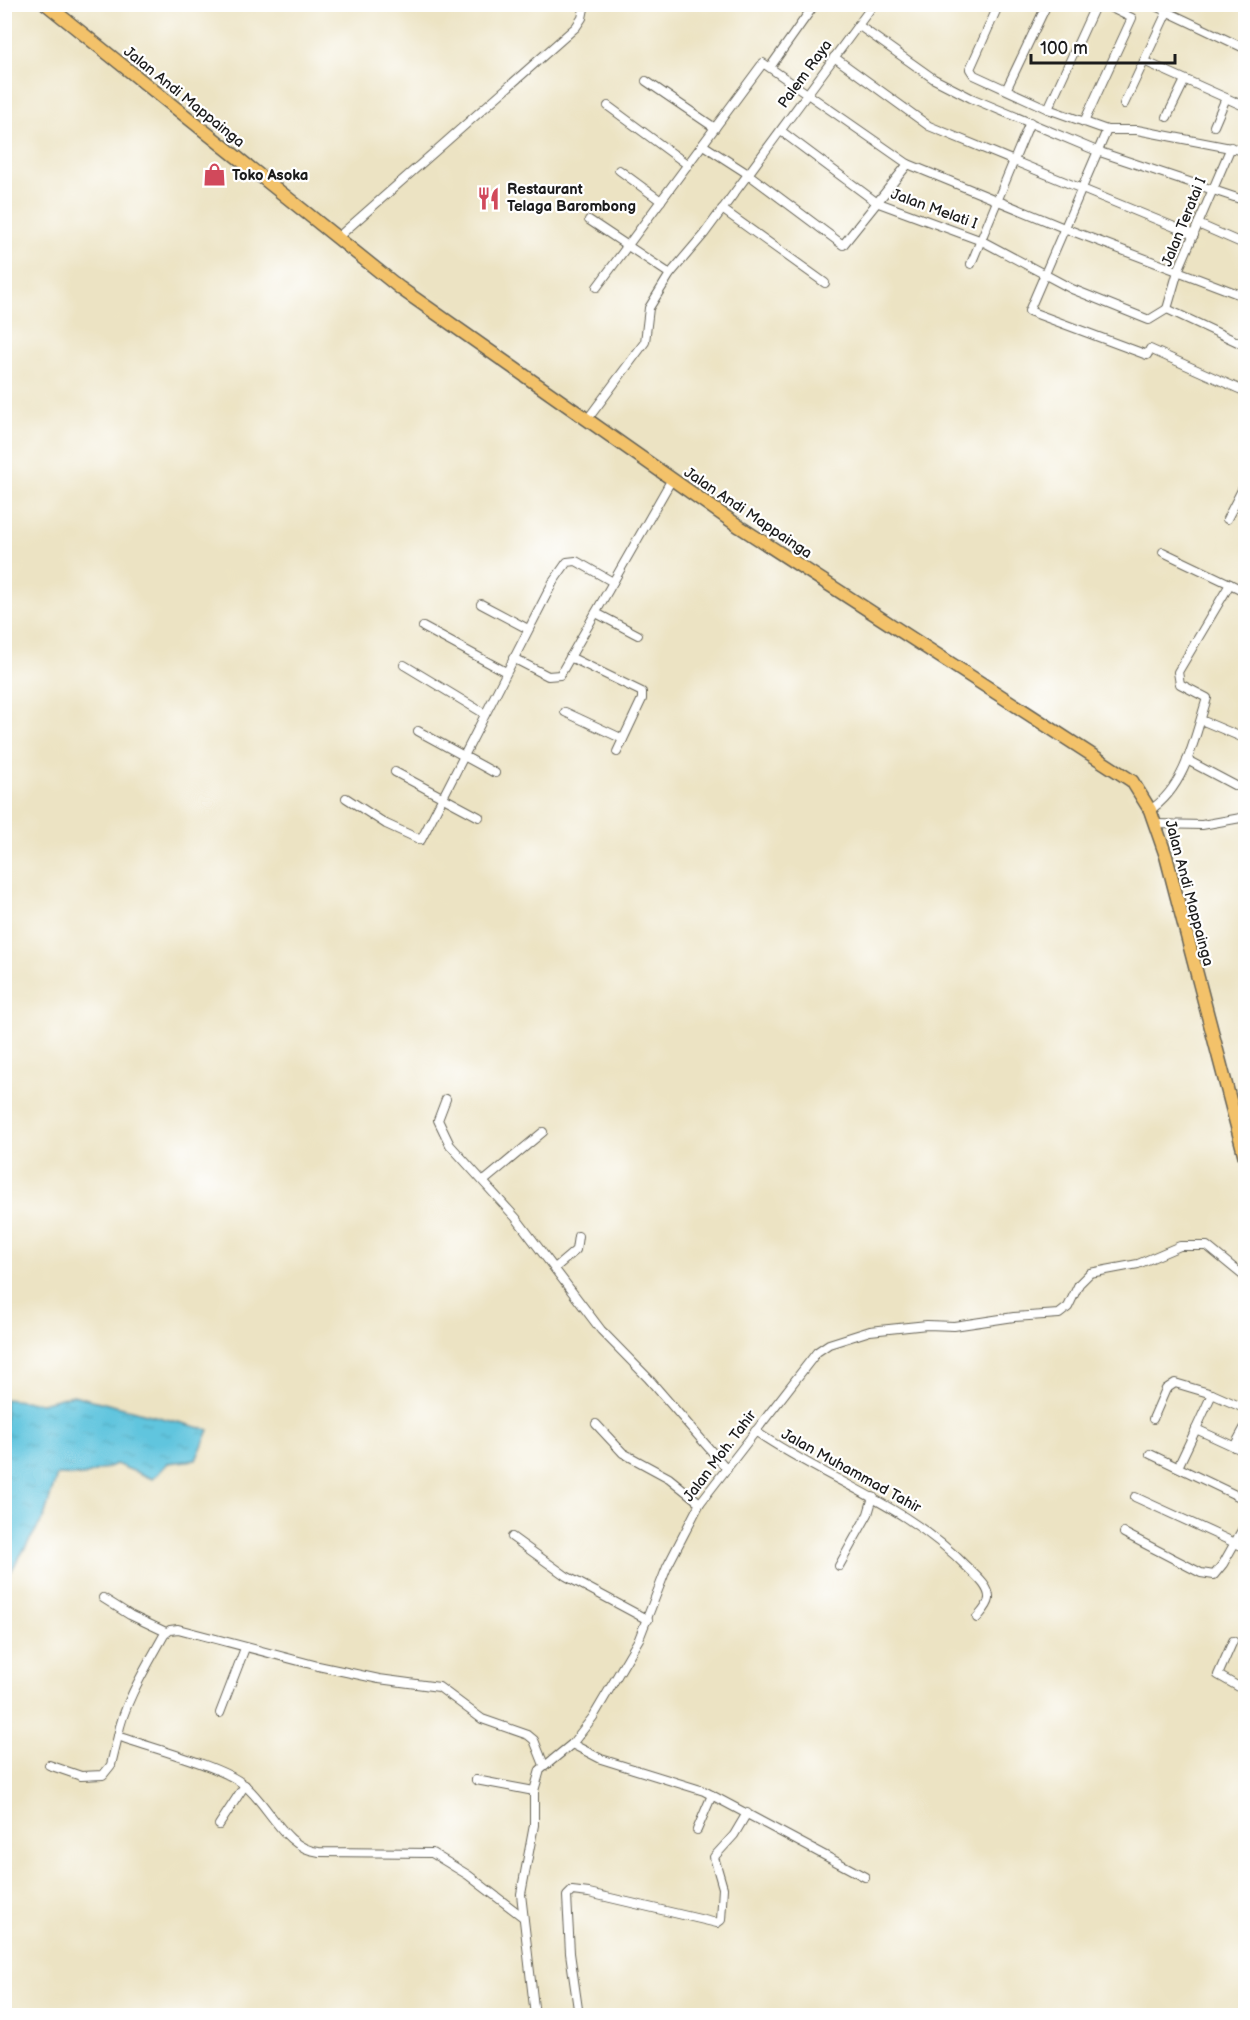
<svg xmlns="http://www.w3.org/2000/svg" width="1250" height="2020" font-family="'Balsamiq Sans',sans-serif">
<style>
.water{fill:url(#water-ripples);stroke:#3e707d;stroke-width:1.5}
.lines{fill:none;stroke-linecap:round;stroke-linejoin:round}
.minor-casing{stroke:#656256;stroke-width:10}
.primary-casing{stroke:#656256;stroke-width:15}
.minor{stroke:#fff;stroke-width:8}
.primary{stroke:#f3c26a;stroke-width:12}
.labels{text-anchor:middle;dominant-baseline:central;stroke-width:4.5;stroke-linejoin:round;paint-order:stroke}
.street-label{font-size:15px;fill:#1c1c1c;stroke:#fff}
.poi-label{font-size:15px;font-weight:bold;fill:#1c1c1c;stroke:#fff;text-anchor:start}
</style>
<defs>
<pattern id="water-ripples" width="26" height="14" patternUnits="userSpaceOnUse" patternTransform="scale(1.5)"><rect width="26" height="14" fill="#60c5de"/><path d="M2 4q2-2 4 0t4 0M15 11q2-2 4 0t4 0" fill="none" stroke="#53a9be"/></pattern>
</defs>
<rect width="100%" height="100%" fill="#fff"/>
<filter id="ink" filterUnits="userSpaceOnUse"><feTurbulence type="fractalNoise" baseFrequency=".0167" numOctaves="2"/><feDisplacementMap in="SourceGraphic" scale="12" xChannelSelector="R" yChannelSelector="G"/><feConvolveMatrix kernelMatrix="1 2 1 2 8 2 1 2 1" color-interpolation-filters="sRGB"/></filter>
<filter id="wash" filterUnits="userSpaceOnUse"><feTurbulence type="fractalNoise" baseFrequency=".008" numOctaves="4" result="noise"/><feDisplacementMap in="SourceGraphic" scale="24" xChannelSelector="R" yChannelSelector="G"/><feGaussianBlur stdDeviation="1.35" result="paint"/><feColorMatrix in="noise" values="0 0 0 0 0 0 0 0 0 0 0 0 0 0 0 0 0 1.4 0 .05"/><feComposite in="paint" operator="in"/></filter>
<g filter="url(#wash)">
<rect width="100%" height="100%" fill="#ece3c3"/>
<path class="water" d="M73,1395L209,1430L196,1460L168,1463L153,1479L116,1464L84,1476L57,1475L44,1517L5,1581V1399L41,1403Z"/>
</g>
<g filter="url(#ink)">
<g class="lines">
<defs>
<g id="minor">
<path d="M999,4L970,69L974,75L1048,109L1107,130H1137L1246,151"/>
<path d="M1151,4L1246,49"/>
<path d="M858,25L934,79L971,98L1097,151L1246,201"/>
<path d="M834,57L929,126L1194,235"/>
<path d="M1144,61L1246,107"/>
<path d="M771,66L815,4"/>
<path d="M646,81L715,128"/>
<path d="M1007,88L1047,4"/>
<path d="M1124,104L1167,12"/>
<path d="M608,106L688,165"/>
<path d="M1048,109L1096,4"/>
<path d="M1167,117L1185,80"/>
<path d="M1084,122L1132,18L1103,4"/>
<path d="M1214,126L1226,98"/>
<path d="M1107,130L1029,311L1147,355L1150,349L1246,392"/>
<path d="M781,131L876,202L982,241L1072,289L1144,318L1149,320L1167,309"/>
<path d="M703,145L748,174L843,245L908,164L1064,228L1246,297"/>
<path d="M619,170L661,201"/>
<path d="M722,209L825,283"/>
<path d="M589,220L670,274"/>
<path d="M1198,224L1246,245"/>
<path d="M337,238L576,27L582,18L585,4"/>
<path d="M971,264L1030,122"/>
<path d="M597,287L763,63L908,164"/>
<path d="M1167,309L1178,271L1231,147"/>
<path d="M1167,309L1246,346"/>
<path d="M587,420L645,342L649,308L670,274L704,234L873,5"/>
<path d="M1227,519L1246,482"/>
<path d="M1163,552L1230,584"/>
<path d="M481,604L528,629"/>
<path d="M596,613L638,635"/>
<path d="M423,627L506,672"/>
<path d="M570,657L642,692V699L617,752"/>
<path d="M513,658L548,676L560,675L672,479"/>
<path d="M404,665L485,714"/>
<path d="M565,712L623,739"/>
<path d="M1201,720L1246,739"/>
<path d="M418,731L495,773"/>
<path d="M1187,760L1236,786"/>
<path d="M395,772L479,817"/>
<path d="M346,798L386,824L421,840L553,582L567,562L576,561L613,582"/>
<path d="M1150,810C1186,787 1195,736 1207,698L1180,684L1178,672L1230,584L1246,592"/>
<path d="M1156,824L1202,825L1246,817"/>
<path d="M446,1099L438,1120L450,1145L516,1218L601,1330L648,1378L727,1469"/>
<path d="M484,1181L543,1132"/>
<path d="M555,1268L576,1250L578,1236"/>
<path d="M1212,1394L1196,1429L1246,1452"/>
<path d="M1153,1419L1166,1389L1175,1383L1212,1394L1246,1409"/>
<path d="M596,1424L623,1453L669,1478L700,1503"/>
<path d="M755,1431C829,1482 904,1502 969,1569C976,1576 990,1587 989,1599C988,1606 981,1613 977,1618"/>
<path d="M1234,1447L1246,1425"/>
<path d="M1150,1454L1246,1500"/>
<path d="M1178,1467L1196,1429"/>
<path d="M1135,1497L1246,1548"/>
<path d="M1124,1533L1201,1573L1214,1575L1223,1564L1246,1523"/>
<path d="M512,1537L566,1576L648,1620"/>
<path d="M839,1566L868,1514L873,1497"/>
<path d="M103,1598L130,1615L166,1632"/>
<path d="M1233,1641L1218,1675L1246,1691"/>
<path d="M220,1713L245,1648"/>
<path d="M572,1744L601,1759L704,1791L865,1877"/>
<path d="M49,1765L81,1776L103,1775L111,1765L118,1736"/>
<path d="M476,1780L534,1791"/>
<path d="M219,1825L245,1785"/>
<path d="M697,1830L712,1795"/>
<path d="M523,1917L468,1875L432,1853L319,1852C284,1849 269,1804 243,1784C221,1766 148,1747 118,1736C123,1704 148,1664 164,1635L170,1630L178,1629L318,1666L379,1679L439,1687L482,1719L528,1735L534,1740L544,1765"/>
<path d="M535,2016L521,1894L534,1825V1791L540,1770L572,1744L593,1717L639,1639L667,1567L700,1503L817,1352L829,1344L870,1331L927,1325L954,1326L1014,1317L1059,1314L1068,1307L1079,1284L1090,1273L1138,1264L1180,1246H1207L1246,1278"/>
<path d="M579,2016L570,1953L567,1896L572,1891L589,1893L717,1923L721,1920L723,1888L714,1857L734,1835L747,1813"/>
</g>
<path id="primary" d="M46,4L400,288L740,527L1132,781L1150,810L1166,856L1246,1161"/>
</defs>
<use href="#minor" class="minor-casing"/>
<use href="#primary" class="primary-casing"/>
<use href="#minor" class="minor"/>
<use href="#primary" class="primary"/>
</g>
</g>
<defs>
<symbol id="shop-bare" viewBox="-9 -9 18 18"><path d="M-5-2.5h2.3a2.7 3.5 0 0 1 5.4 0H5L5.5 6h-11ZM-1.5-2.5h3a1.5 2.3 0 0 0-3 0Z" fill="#d1495b" stroke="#fff" stroke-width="2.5" paint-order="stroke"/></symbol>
<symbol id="restaurant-bare" viewBox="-9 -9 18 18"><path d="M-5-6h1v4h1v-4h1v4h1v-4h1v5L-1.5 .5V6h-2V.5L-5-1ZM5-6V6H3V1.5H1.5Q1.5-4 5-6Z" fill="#d1495b" stroke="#fff" stroke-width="2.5" paint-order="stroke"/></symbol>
</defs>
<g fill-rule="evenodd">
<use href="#shop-bare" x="198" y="158" width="33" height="33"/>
<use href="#restaurant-bare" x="472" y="182" width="33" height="33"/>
</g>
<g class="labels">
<g class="street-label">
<text transform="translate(805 74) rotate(-54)">Palem Raya</text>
<text transform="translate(184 97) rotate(39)">Jalan Andi Mappainga</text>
<text transform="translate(934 209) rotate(20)">Jalan Melati I</text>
<text transform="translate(1184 222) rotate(-68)">Jalan Teratai I</text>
<text transform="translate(748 513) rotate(34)">Jalan Andi Mappainga</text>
<text transform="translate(1189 893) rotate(75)">Jalan Andi Mappainga</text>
<text transform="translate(720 1456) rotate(-53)">Jalan Moh. Tahir</text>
<text transform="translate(851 1471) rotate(29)">Jalan Muhammad Tahir</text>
</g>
<g class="poi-label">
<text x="232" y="175">Toko Asoka</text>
<text x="507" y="189">Restaurant<tspan x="507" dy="17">Telaga Barombong</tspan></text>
</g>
</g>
<rect width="1250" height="2020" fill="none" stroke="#fff" stroke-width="24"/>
<path d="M1031 54v9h144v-9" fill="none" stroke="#1c1c1c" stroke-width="3"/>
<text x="1040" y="54" font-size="18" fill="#1c1c1c" stroke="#ffffff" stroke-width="4.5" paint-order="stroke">100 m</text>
</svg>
